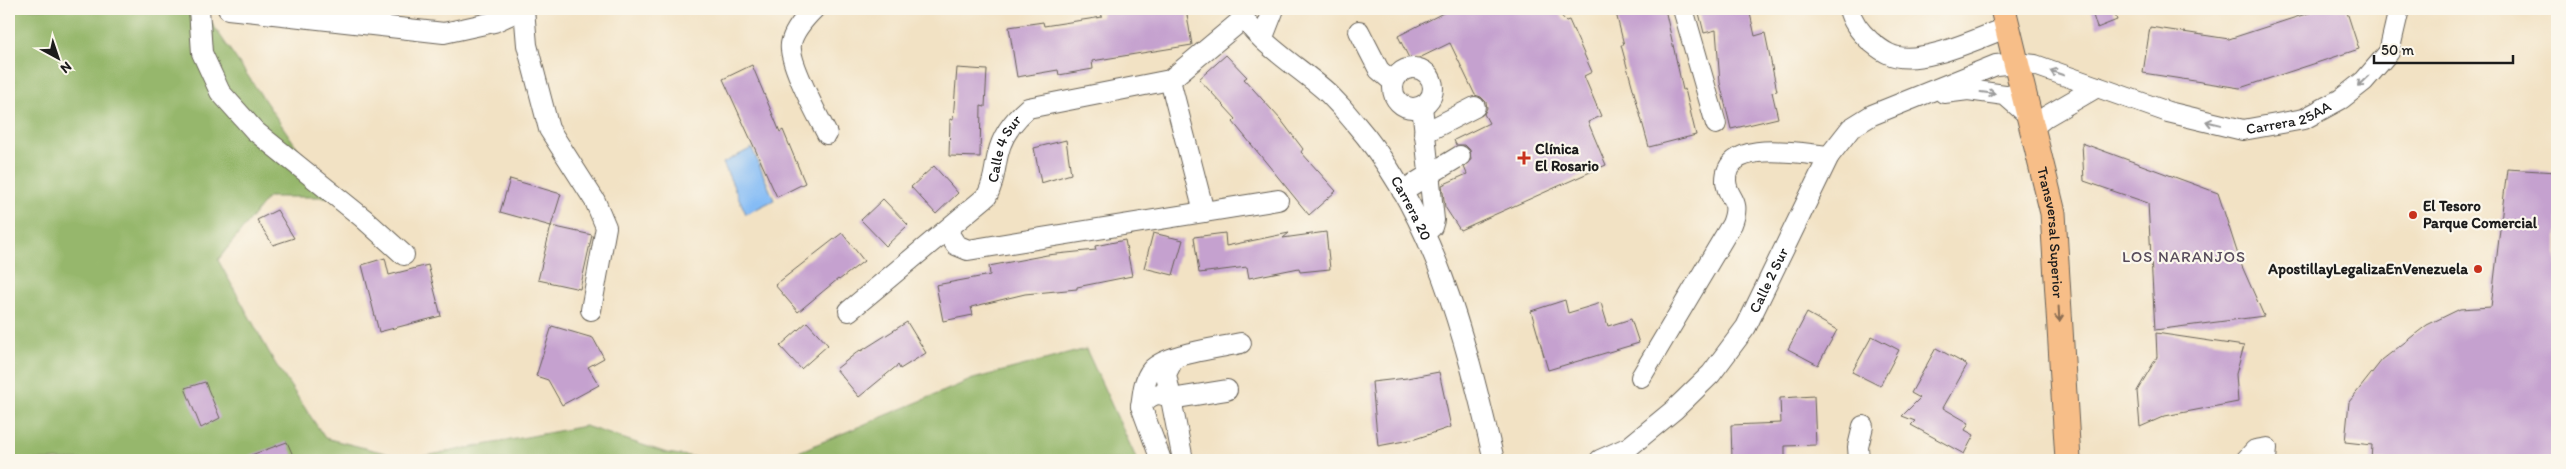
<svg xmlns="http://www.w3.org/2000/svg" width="2566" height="469" font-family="Itim,sans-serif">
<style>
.forest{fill:#96b76c;stroke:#596a44}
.water{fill:#85bcf5;stroke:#506c88}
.building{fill:#c5a1cf}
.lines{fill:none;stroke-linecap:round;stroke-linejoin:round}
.minor-casing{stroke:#676157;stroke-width:22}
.major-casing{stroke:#676157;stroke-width:27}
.minor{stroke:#fff;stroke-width:20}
.major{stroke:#f7be88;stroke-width:25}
.oneway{stroke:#999}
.oneway2{stroke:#8a6d52}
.poi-dot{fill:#c8321e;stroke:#fbf7ec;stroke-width:2}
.labels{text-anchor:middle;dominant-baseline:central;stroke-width:4.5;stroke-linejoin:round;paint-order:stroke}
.street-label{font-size:15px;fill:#1c1c1c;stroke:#fbf7ec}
.poi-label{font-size:15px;font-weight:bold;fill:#1c1c1c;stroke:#fbf7ec;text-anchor:start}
.neighbourhood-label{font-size:16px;letter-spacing:1px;fill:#574b5b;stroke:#fbf7ec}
</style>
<rect width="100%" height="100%" fill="#fbf7ec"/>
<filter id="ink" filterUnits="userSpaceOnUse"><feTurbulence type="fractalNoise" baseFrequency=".02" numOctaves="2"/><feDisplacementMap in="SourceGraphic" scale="10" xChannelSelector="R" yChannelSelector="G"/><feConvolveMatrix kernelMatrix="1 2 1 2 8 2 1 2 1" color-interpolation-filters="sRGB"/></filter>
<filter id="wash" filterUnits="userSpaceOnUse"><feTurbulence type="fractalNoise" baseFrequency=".0096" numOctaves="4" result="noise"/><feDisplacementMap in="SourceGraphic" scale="20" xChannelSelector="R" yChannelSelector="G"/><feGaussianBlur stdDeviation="1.12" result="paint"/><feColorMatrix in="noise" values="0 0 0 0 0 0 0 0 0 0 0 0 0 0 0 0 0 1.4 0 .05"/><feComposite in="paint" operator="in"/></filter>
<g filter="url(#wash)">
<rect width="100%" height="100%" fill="#f2e2c4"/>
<g class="forest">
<path d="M9,9H202L331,197H268L218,260L275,363L325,438L409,459L585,426L667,453L715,460H9Z"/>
<path d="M1086,349L1137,460H774L803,450L973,379Z"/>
</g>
<path class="water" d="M752,148L774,200L746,214L723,163Z"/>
<g id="blocks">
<g class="building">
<path d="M1101,9H1186L1192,45L1092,61L1093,69L1059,75L1058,70L1017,77L1009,27L1043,22L1044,26L1102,17Z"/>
<path d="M1451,9H1555L1566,21L1569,20L1592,72L1584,76L1601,116L1588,122L1606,165L1460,230L1445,207L1442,185L1467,174L1464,167L1471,161L1470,150L1465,145H1456L1454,140L1489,123L1484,114L1487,108L1486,102L1481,97L1475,95L1450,43L1411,62L1398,36Z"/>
<path d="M1615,9H1665L1683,90L1685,89L1696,135L1649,147L1621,45H1624Z"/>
<path d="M1698,9H1749L1755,36L1765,33L1777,91L1772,92L1778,118L1731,129L1720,83L1716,30L1704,33Z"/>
<path d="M2091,9H2113L2117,20L2097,28Z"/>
<path d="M2321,9H2346L2359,49L2240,88L2143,73L2150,27L2229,39Z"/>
<path d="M1226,55L1247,77L1244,79L1281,120L1303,149L1301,152L1336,191L1309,215L1233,122L1236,119L1199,79Z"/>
<path d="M752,65L780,132L783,130L805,183L777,197L723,79Z"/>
<path d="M957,68L987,70L985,107L981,106L980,157L949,156L950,119L953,120Z"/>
<path d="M1066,140L1071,174L1041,183L1034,148Z"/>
<path d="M2082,143L2218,193L2241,264L2264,316L2155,330L2148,203L2084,181Z"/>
<path d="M934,166L958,193L936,214L911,187Z"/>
<path d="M2507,169L2557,172V460H2371L2372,445L2345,442L2349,402L2382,360L2427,325L2460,309L2491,307Z"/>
<path d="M510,179L561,194L551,226L500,212Z"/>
<path d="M883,199L908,225L886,246L861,220Z"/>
<path d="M277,210L294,238L273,245L257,220Z"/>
<path d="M551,226L592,235L580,289L538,280Z"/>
<path d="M1326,232L1330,269L1300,272L1299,268L1249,278L1247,267L1199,273L1194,237L1225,233L1226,246L1289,233L1283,238Z"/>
<path d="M842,233L864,261L839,280L838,279L798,312L775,285Z"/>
<path d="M1153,233L1183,240L1173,275L1144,268Z"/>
<path d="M1125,240L1132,276L1077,287V289L1025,294L971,307L973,315L943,321L936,285L990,275L989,266L1047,255L1096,250L1095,246Z"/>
<path d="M385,258L389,275L428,265L441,316L379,332L362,265Z"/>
<path d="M1565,300L1568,313L1601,303L1608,326L1631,319L1639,343L1548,370L1531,311Z"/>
<path d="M1807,313L1837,330L1818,365L1788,349Z"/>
<path d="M807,322L828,345L801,369L780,346Z"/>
<path d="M907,322L926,353L900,369L898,365L859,397L836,369L860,350L861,351Z"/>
<path d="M552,326L593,338L604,358L588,367L599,385L562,405L548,380L536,376Z"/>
<path d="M2156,333L2244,346L2236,374L2238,402L2165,416L2140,427L2137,391L2157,357Z"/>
<path d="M1872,336L1899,350L1880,386L1852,372Z"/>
<path d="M1936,348L1967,365L1943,408L1969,423L1965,430L1974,435L1964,454L1911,425L1915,421L1902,416L1920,398L1911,393Z"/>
<path d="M1439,372L1451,427L1415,439L1378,446L1372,382L1407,378Z"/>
<path d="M205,382L220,418L201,428L185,388Z"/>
<path d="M1814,396L1816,445L1785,446V458L1732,460L1731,425L1781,423L1780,398Z"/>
<path d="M287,442L295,460H243V458Z"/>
</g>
</g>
</g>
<g filter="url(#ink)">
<use href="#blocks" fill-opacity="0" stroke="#676157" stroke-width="1"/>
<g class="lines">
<defs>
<g id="minor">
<path d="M199,9L202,53L220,92L255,131L363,218L404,255"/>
<path d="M228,9L444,33L494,22L523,9"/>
<path d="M524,9L527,45L549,129L595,201L606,227L591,310"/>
<path d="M814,9C805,18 793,31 791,44C788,62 818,116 827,134"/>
<path id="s1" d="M1239,9C1252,40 1304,70 1329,94C1338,103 1346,112 1354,122C1437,218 1465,340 1494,460"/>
<path d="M1683,9L1716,124"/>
<path d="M1849,9C1852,22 1860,32 1870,41C1875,45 1882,51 1889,54C1917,68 1979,38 2008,27"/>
<path d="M1359,31L1379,70L1393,82"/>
<path d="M1263,37L1274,9"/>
<circle cx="1413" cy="88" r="20"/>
<path d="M1170,80L1204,212"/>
<path d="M1944,93L1968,90L2005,95L2029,116"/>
<path d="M1422,106L1434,220L1432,227L1425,233"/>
<path d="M2032,128L2047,116L2097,87"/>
<path d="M1424,133L1475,107"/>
<path d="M1402,191L1460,156"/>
<path d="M947,231L956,245L968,250L1278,200"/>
<path id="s2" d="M849,311L987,196C995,180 994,170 998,154C1002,135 1014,120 1028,108L1170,80L1243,19"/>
<path d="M1174,358L1166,374L1171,399L1227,390"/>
<path d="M1641,377L1732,224C1742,198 1727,200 1726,181C1725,137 1802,154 1829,156"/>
<path d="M1141,406C1143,395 1143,382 1150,372C1162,354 1219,348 1241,343"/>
<path d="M1161,460L1141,406C1149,395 1159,390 1171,399L1183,460"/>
<path id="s3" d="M1600,460L1629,447L1674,410L1711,374L1746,327L1829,156L1851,128L1872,115L1996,65L2016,63L2035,65L2168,112L2243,130L2304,119L2341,99L2364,81L2389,52L2399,9"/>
<path d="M1859,460L1858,447L1863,426"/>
<path d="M2246,460L2255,450L2267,448L2266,460"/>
</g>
<g id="major">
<path id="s4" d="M2003,9L2053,213L2068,460"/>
</g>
</defs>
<use href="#minor" class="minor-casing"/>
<use href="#major" class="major-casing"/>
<use href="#minor" class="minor"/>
<use href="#major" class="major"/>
</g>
<defs><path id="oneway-shaft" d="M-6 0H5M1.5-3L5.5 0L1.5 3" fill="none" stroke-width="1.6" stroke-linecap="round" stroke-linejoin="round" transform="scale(1.25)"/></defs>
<g class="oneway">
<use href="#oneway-shaft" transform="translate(2057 73) rotate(-161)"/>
<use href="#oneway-shaft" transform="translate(2363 81) rotate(136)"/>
<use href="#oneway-shaft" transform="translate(1988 93) rotate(7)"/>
<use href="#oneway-shaft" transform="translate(2213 123) rotate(-167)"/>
</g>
<use class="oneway2" href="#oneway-shaft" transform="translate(2059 314) rotate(87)"/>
</g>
<g class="poi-dot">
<path d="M1521.5 150.5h5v5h5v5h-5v5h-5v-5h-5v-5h5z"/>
<circle cx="2413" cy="215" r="5"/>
<circle cx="2478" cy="269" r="5"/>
</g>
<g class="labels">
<g class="street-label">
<text stroke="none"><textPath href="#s3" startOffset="889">Carrera 25AA</textPath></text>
<text stroke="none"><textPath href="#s2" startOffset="230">Calle 4 Sur</textPath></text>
<text stroke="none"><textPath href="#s1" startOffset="266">Carrera 20</textPath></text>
<text stroke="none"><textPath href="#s4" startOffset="229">Transversal Superior</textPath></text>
<text stroke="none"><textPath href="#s3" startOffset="252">Calle 2 Sur</textPath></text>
</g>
<g class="poi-label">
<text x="1535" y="149">Clínica<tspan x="1535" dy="17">El Rosario</tspan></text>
<text x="2423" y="206">El Tesoro<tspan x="2423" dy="17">Parque Comercial</tspan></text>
<text x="2468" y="269" text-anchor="end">ApostillayLegalizaEnVenezuela</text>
</g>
<g class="neighbourhood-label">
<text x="2184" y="256">LOS NARANJOS</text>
</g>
</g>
<rect width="2566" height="469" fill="none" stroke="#fbf7ec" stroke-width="30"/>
<g transform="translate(58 58) rotate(140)" stroke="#fbf7ec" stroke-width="4" paint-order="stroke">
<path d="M0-4L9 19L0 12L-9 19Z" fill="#1c1c1c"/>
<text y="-8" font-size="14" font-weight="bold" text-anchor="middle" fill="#1c1c1c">N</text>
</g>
<path d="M2374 55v8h139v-8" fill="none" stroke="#1c1c1c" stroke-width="2.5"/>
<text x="2381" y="55" font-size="15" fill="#1c1c1c" stroke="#fbf7ec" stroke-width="4" paint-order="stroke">50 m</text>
</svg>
